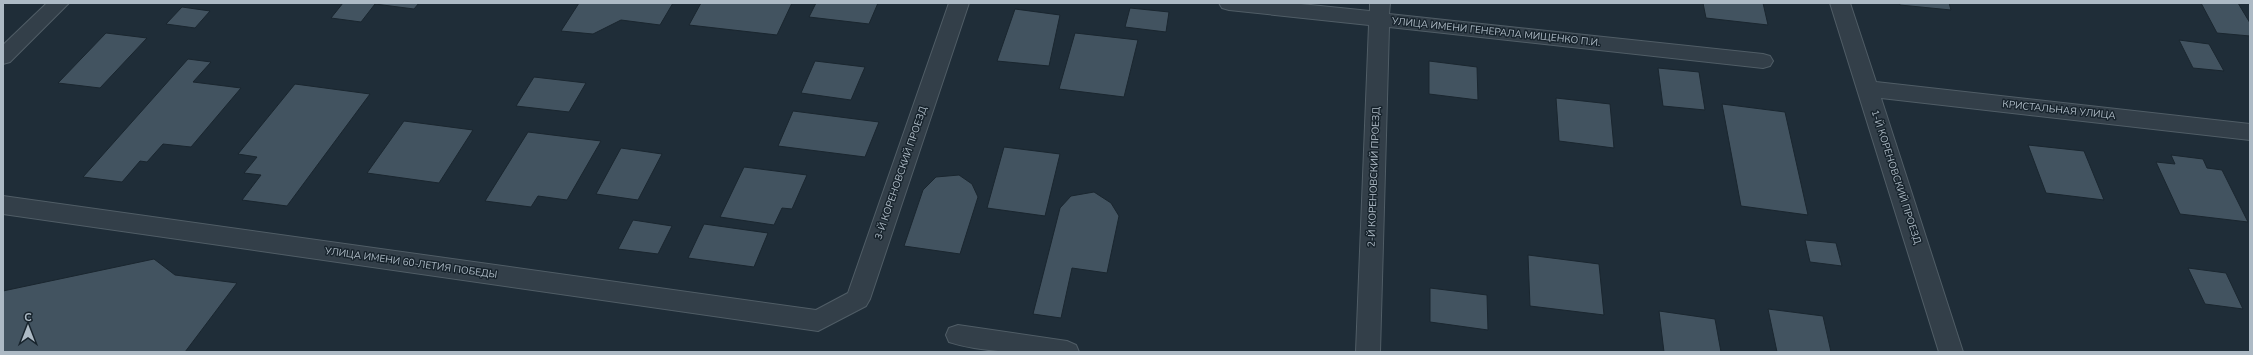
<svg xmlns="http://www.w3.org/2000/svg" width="2253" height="355" font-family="'Nunito Sans',sans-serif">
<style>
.building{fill:#425360;stroke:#1a262f}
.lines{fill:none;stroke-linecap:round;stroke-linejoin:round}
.minor-casing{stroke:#505d66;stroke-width:2}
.minor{fill:#333f49;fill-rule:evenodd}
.labels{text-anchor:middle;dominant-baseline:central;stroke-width:3;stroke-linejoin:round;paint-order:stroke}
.street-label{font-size:10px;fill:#adbac5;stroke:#18242d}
</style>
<rect width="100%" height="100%" fill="#1f2d38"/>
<g class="building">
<path d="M343,3H419L414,9L375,4L361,22L331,18Z"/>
<path d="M579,3H673L660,25L621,20L593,34L561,31Z"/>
<path d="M701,3H792L777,35L689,25Z"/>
<path d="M816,3H878L869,24L809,17Z"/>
<path d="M1703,3H1763L1768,25L1706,18Z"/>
<path d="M1899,3H1949L1951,10L1900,5Z"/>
<path d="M2201,3H2238L2250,23V36L2217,33Z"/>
<path d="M182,7L210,11L195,28L166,24Z"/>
<path d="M1130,8L1169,12L1166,32L1125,27Z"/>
<path d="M1015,9L1060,15L1049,66L997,61Z"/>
<path d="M106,33L147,38L100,88L58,83Z"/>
<path d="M1075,33L1138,40L1124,97L1059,89Z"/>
<path d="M2179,40L2209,44L2224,71L2193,68Z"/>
<path d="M188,59L211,62L193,82L241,88L191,147L163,144L147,162L140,161L122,182L83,177Z"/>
<path d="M815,61L865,67L851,100L801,93Z"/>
<path d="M1429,61L1477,67L1478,100L1429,94Z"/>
<path d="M1658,68L1699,72L1705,110L1663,106Z"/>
<path d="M534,77L586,83L569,112L516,106Z"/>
<path d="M295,84L370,94L287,206L242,200L261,175L244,173L257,157L238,154Z"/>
<path d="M1556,98L1610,104L1614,148L1559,141Z"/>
<path d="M1722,104L1785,112L1808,215L1741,206Z"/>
<path d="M793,111L879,122L865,157L778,146Z"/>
<path d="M404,121L473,130L439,183L367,173Z"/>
<path d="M528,132L601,141L567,200L538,196L531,207L485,201Z"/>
<path d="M2028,145L2084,151L2104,200L2046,193Z"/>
<path d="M1004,147L1060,154L1045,216L987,208Z"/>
<path d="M621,148L662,154L638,200L596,194Z"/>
<path d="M2171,155L2203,159L2207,168L2222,170L2248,222L2180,214L2156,162L2175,164Z"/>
<path d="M744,167L807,175L792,209L782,208L774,225L720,217Z"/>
<path d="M959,175L972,184L978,197L960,254L904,246L923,190L936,177Z"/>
<path d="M1094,192L1111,203L1119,216L1107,273L1072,268L1061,318L1033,314L1060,208L1071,196Z"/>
<path d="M633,220L672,226L658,254L618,249Z"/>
<path d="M704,224L768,233L754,267L688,258Z"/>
<path d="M1805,240L1836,243L1842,266L1810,262Z"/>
<path d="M1528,255L1599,264L1604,315L1530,306Z"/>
<path d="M154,259L175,275L237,283L185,352H3V291Z"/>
<path d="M2188,268L2226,273L2243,309L2205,304Z"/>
<path d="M1430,288L1487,295L1488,330L1430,322Z"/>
<path d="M1768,309L1823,316L1831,352H1777Z"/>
<path d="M1659,311L1715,319L1721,352H1664Z"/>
</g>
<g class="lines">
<defs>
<g id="minor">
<path d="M47,3H69L10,62L3,64V45Z"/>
<path d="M949,3H969L870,299L866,306L818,331L3,214V196L816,310L848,293Z"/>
<path d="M1219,3H1291L1370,11V3H1390L1389,14L1763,54L1770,56L1773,61L1770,66L1763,68L1389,27L1380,352H1356L1369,25L1229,10L1222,8Z"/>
<path d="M1830,3H1850L1876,82L2250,124V140L1881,98L1963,352H1939Z"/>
<path d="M958,325L1067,341L1076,345L1079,352C1037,352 990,355 949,342L946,335L949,328Z"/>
</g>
</defs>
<use href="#minor" class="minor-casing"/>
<use href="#minor" class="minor"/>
</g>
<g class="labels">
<g class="street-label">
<text transform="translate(1496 32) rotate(6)">УЛИЦА ИМЕНИ ГЕНЕРАЛА МИЩЕНКО П.И.</text>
<text transform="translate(2059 110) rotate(6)">КРИСТАЛЬНАЯ УЛИЦА</text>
<text transform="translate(901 173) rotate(-71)">3-Й КОРЕНОВСКИЙ ПРОЕЗД</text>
<text transform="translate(1374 177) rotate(-88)">2-Й КОРЕНОВСКИЙ ПРОЕЗД</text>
<text transform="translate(1896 177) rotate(72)">1-Й КОРЕНОВСКИЙ ПРОЕЗД</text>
<text transform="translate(411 263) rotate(8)">УЛИЦА ИМЕНИ 60-ЛЕТИЯ ПОБЕДЫ</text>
</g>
</g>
<rect width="2253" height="355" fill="none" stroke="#adbac5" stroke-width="8"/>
<g transform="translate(28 327)" stroke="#18242d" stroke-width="3" paint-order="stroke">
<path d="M0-3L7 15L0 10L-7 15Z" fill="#adbac5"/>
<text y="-6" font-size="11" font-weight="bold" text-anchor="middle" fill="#adbac5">С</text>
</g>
</svg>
